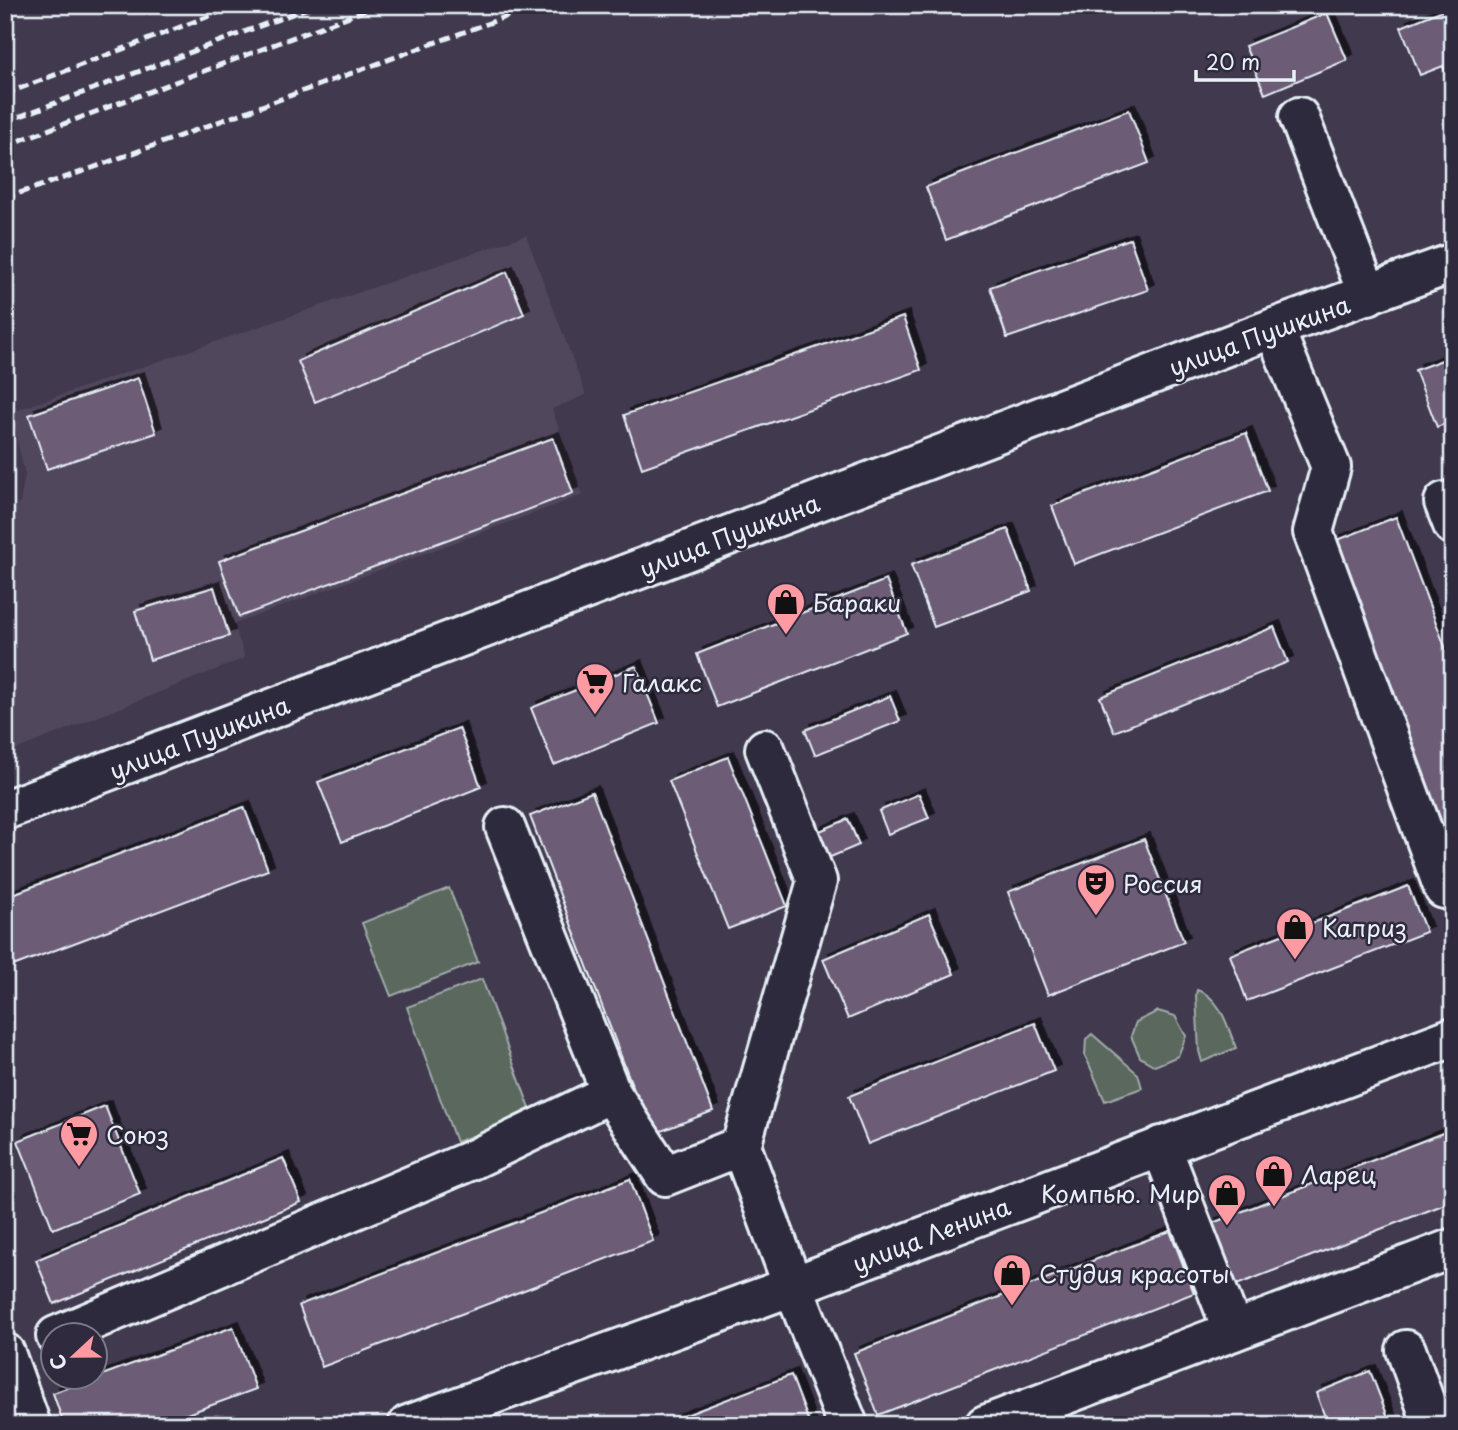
<svg xmlns="http://www.w3.org/2000/svg" width="1458" height="1430" font-family="'Playpen Sans',sans-serif">
<style>
.built{fill:#51465d}
.green{fill:#5a675d;stroke:#a1acaa;stroke-width:2}
.building{fill:#6c5b76;stroke:#e8f1f8;stroke-width:2;filter:url(#shadow)}
.lines{fill:none;stroke-linecap:round;stroke-linejoin:round}
.minor-casing{stroke:#e8f1f8;stroke-width:44}
.minor{stroke:#2f2a3d;stroke-width:38}
.rail{stroke:#e8f1f8;stroke-width:5;stroke-dasharray:10 5;stroke-linecap:butt}
.labels{text-anchor:middle;dominant-baseline:central;stroke-width:5;stroke-linejoin:round;paint-order:stroke}
.street-label{font-size:24px;fill:#e8f1f8;stroke:#2f2a3d}
.poi-label{font-size:24px;fill:#e8f1f8;stroke:#2f2a3d;text-anchor:start}
</style>
<defs>
<filter id="shadow"><feDropShadow dx="6" dy="-6" stdDeviation="0" flood-color="#0009"/></filter>
</defs>
<rect width="100%" height="100%" fill="#41394e"/>
<filter id="ink" filterUnits="userSpaceOnUse"><feTurbulence type="fractalNoise" baseFrequency=".0143" numOctaves="2"/><feDisplacementMap in="SourceGraphic" scale="14" xChannelSelector="R" yChannelSelector="G"/><feConvolveMatrix kernelMatrix="1 2 1 2 8 2 1 2 1" color-interpolation-filters="sRGB"/></filter>
<g filter="url(#ink)">
<path class="built" d="M526,235L586,395L552,409L583,495L234,624L245,658L5,754V507L20,503L25,475L11,412Z"/>
<g class="green">
<path d="M449,888L478,962L391,996L362,923Z"/>
<path d="M482,979L532,1114L456,1142L407,1007Z"/>
<path d="M1197,990C1221,997 1228,1028 1236,1048L1202,1062L1199,1051L1196,995Z"/>
<path d="M1158,1011L1175,1016L1186,1036L1178,1056L1155,1066L1140,1057L1131,1036L1136,1022Z"/>
<path d="M1092,1034L1138,1074L1142,1088L1105,1101L1085,1055L1086,1039Z"/>
</g>
<g class="building">
<path d="M1453,6V90L1443,66L1420,75L1401,27Z"/>
<path d="M1327,13L1347,60L1265,94L1245,46Z"/>
<path d="M1129,110L1149,163L946,240L926,187Z"/>
<path d="M1130,239L1148,290L1007,338L990,287Z"/>
<path d="M507,272L524,314L315,402L298,361Z"/>
<path d="M903,317L921,370L642,468L624,415Z"/>
<path d="M1453,356V421L1437,427L1415,370Z"/>
<path d="M138,378L156,433L47,469L29,415Z"/>
<path d="M1246,433L1268,491L1074,564L1052,506Z"/>
<path d="M553,438L573,493L239,617L219,561Z"/>
<path d="M1396,517L1453,668L1451,851L1335,541Z"/>
<path d="M1008,529L1031,591L934,627L911,565Z"/>
<path d="M886,580L907,633L717,707L697,654Z"/>
<path d="M214,587L229,636L150,660L135,611Z"/>
<path d="M1274,627L1288,662L1114,732L1100,697Z"/>
<path d="M636,666L659,723L554,765L531,708Z"/>
<path d="M890,696L900,721L815,755L805,730Z"/>
<path d="M459,728L481,787L342,842L318,782Z"/>
<path d="M728,757L787,906L728,929L669,781Z"/>
<path d="M592,792L713,1111L651,1135L530,816Z"/>
<path d="M919,794L929,818L888,834L879,811Z"/>
<path d="M244,807L268,870L5,969V897Z"/>
<path d="M848,819L859,845L826,859L815,833Z"/>
<path d="M1144,839L1184,942L1048,995L1008,892Z"/>
<path d="M1408,886L1426,932L1247,1001L1230,955Z"/>
<path d="M929,914L954,974L848,1019L823,959Z"/>
<path d="M1035,1023L1054,1071L868,1144L849,1096Z"/>
<path d="M105,1106L140,1194L53,1229L18,1141Z"/>
<path d="M1453,1129V1201L1234,1286L1210,1224Z"/>
<path d="M283,1158L301,1202L54,1304L36,1260Z"/>
<path d="M630,1179L653,1241L322,1367L299,1305Z"/>
<path d="M1170,1231L1194,1293L878,1415L854,1353Z"/>
<path d="M233,1327L256,1389L157,1425H64L53,1393Z"/>
<path d="M1370,1371L1391,1425H1328L1316,1393Z"/>
<path d="M791,1375L810,1425H660Z"/>
</g>
<g class="lines">
<defs>
<g id="minor">
<path d="M1299,117L1368,295"/>
<path d="M1274,328L1331,467L1313,532L1444,889L1453,886"/>
<path d="M1444,502L1453,525"/>
<path d="M765,749L817,881L741,1146L793,1286L848,1425"/>
<path d="M5,810L1274,328L1453,263"/>
<path d="M505,827L611,1093L665,1176L741,1146"/>
<path d="M1161,1146L1233,1331"/>
<path d="M56,1336L474,1159L611,1093"/>
<path d="M1406,1350L1433,1425"/>
<path d="M5,1353L31,1425"/>
<path d="M408,1425L793,1286L1453,1037"/>
<path d="M985,1425L1453,1248"/>
</g>
</defs>
<use href="#minor" class="minor-casing"/>
<use href="#minor" class="minor"/>
<g class="rail">
<path d="M5,94L238,5"/>
<path d="M5,122L316,5"/>
<path d="M5,146L379,5"/>
<path d="M5,198L84,171L538,5"/>
</g>
</g>
</g>
<defs>
<symbol id="shop-pin" viewBox="-11 -11 22 30"><path d="M0 17L-7.5 6A9.5 9.5 0 1 1 7.5 6Z" fill="#ff9aa2" stroke="#2f2a3d"/><path d="M-5-2.5h2.3a2.7 3.5 0 0 1 5.4 0H5L5.5 6h-11ZM-1.5-2.5h3a1.5 2.3 0 0 0-3 0Z" fill="#111"/></symbol>
<symbol id="supermarket-pin" viewBox="-11 -11 22 30"><path d="M0 17L-7.5 6A9.5 9.5 0 1 1 7.5 6Z" fill="#ff9aa2" stroke="#2f2a3d"/><path d="M-6-5.5h2.5l.6 2H6L4.5 2H-2.5L-4.4-4H-6ZM-1.5 3.2a1.3 1.3 0 1 0 .1 0ZM3 3.2a1.3 1.3 0 1 0 .1 0Z" fill="#111"/></symbol>
<symbol id="theatre-pin" viewBox="-11 -11 22 30"><path d="M0 17L-7.5 6A9.5 9.5 0 1 1 7.5 6Z" fill="#ff9aa2" stroke="#2f2a3d"/><path d="M-5-5.5Q0-4 5-5.5V0Q5 5 0 6Q-5 5-5 0ZM-3.3-2.5H-1v1.5H-3.3ZM1-2.5H3.3v1.5H1ZM-2.8 1Q0 5.5 2.8 1Z" fill="#111"/></symbol>
</defs>
<g fill-rule="evenodd">
<use href="#shop-pin" x="764" y="580" width="44" height="60"/>
<use href="#supermarket-pin" x="573" y="660" width="44" height="60"/>
<use href="#theatre-pin" x="1074" y="861" width="44" height="60"/>
<use href="#shop-pin" x="1273" y="905" width="44" height="60"/>
<use href="#supermarket-pin" x="57" y="1112" width="44" height="60"/>
<use href="#shop-pin" x="1252" y="1152" width="44" height="60"/>
<use href="#shop-pin" x="1205" y="1171" width="44" height="60"/>
<use href="#shop-pin" x="990" y="1251" width="44" height="60"/>
</g>
<g class="labels">
<g class="street-label">
<text transform="translate(1259 335) rotate(-20)">улица Пушкина</text>
<text transform="translate(729 535) rotate(-21)">улица Пушкина</text>
<text transform="translate(199 737) rotate(-21)">улица Пушкина</text>
<text transform="translate(931 1234) rotate(-21)">улица Ленина</text>
</g>
<g class="poi-label">
<text x="813" y="602">Бараки</text>
<text x="622" y="682">Галакс</text>
<text x="1123" y="883">Россия</text>
<text x="1322" y="927">Каприз</text>
<text x="106" y="1134">Союз</text>
<text x="1301" y="1174">Ларец</text>
<text x="1200" y="1193" text-anchor="end">Компью. Мир</text>
<text x="1039" y="1273">Студия красоты</text>
</g>
</g>
<rect width="1458" height="1430" fill="none" stroke="#2f2a3d" stroke-width="28"/>
<rect x="14" y="14" width="1430" height="1402" fill="none" stroke="#e8f1f8" stroke-width="2.5" filter="url(#ink)"/>
<g transform="translate(74 1356) rotate(248)"><circle r="33" fill="#2f2a3d" stroke="#797a88" stroke-width="2"/>
<path d="M0-5L12 26L0 18L-12 26Z" fill="#ff9aa2"/>
<text y="-10" font-size="19" font-weight="bold" text-anchor="middle" fill="#e8f1f8">С</text>
</g>
<path d="M1196 70v10h98v-10" fill="none" stroke="#e8f1f8" stroke-width="3.5"/>
<text x="1206" y="70" font-size="21" fill="#e8f1f8" stroke="#2f2a3d" stroke-width="5" paint-order="stroke">20 m</text>
</svg>
